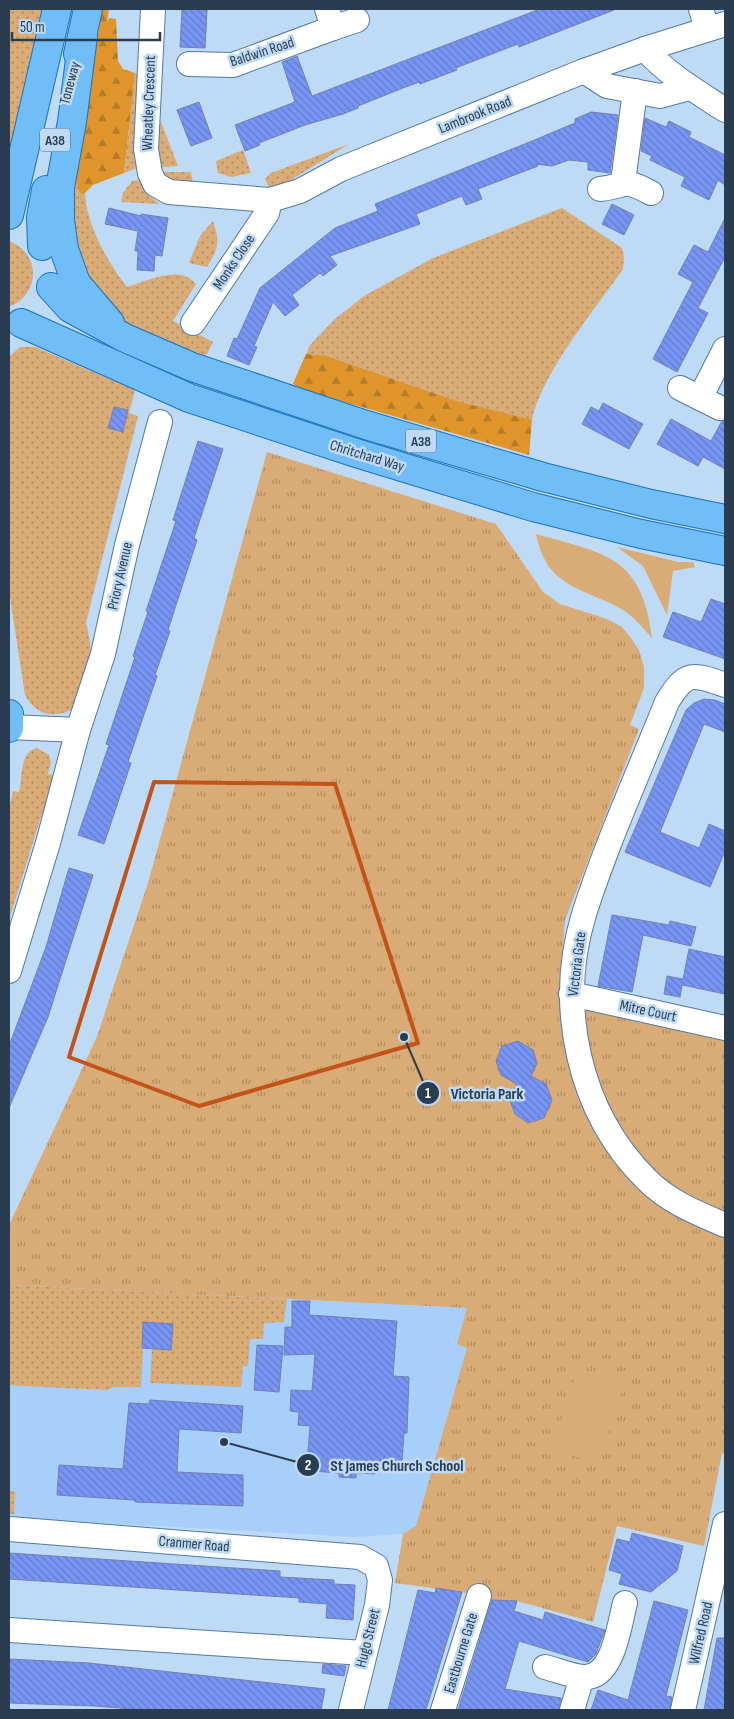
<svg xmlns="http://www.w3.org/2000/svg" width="734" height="1719" font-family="'Sofia Sans Condensed',sans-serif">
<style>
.built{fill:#a8cff9}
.grass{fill:url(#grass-dots)}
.forest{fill:url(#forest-firs)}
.park{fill:url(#park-tufts)}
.garden{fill:#d9ab76}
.building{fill:url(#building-back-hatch);stroke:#7081b3}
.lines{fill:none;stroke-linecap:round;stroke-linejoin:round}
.minor-casing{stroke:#517aa4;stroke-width:26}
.major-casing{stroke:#1973ba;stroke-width:30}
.minor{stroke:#fff;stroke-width:24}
.major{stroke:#70bdf8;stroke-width:28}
.marked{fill:none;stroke:#c25319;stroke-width:4;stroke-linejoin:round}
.labels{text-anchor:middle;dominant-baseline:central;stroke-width:5;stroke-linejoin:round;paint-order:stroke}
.shield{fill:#bfdaf5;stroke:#576b81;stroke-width:1}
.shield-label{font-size:14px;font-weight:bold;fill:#2a3c4f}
.street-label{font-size:15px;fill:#2a3c4f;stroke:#bfdaf5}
.leader{fill:none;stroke:#2a3c4f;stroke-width:2}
.callout-dot{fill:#2a3c4f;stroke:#bfdaf5;stroke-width:2}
.mark-label{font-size:15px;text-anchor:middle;font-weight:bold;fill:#fff}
.callout-label{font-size:16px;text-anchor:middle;font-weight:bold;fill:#2a3c4f;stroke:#bfdaf5;stroke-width:5;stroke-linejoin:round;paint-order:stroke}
</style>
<defs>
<pattern id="grass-dots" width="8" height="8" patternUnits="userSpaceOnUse" patternTransform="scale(1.25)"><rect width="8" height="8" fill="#d9ab76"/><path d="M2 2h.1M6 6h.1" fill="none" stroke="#b08c63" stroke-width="1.8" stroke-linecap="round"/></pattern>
<pattern id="forest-firs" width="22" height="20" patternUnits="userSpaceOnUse" patternTransform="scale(1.25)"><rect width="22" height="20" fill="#e0952c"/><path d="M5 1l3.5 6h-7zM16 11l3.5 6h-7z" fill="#b67b28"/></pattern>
<pattern id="park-tufts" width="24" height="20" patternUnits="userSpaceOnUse" patternTransform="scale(1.25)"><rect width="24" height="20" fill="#d9ab76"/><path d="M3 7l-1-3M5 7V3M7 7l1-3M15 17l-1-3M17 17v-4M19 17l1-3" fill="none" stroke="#b08c63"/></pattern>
<pattern id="building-back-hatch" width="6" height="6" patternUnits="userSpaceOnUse" patternTransform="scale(1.25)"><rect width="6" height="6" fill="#7995f4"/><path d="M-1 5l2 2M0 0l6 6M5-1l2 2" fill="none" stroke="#637bc8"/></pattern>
</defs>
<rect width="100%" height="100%" fill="#bfdaf5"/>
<path class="built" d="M9,1285L467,1308L457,1344L468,1348L416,1526L403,1534L356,1537L9,1518Z"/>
<g class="grass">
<path d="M9,9H46L9,155Z"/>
<path d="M135,73L141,75L137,168L124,173Z"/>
<path d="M154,121L161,122L178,166L163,167L157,164Z"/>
<path d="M349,144L286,183L269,187L265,179L271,173Z"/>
<path d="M243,150L251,173L231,177L218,173L216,161Z"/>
<path d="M78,159L80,193H85C86,224 108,263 127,287C148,281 179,264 196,284L173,321L213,342L207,354L202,357L168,345L120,320L87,283L67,212Z"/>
<path d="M162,172H191L193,183C179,183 172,181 162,172Z"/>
<path d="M140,180L148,195L160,204L121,202L123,193L132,181Z"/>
<path d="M562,208L622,248L624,258L623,269C596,308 541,374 532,420C529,431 530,444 529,455L293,384L310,345L335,319L364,296L433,258Z"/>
<path d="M213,221C220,243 219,247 207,267L189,263L200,236Z"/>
<path d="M9,241C42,254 40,294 9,307Z"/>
<path d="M20,347H35L135,390L129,413L138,416L86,623C96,661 89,674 75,708C55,719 36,716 25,695L9,591V357Z"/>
<path d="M37,748L49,755L51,763L48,774L55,776L50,805L42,813L9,920V810L13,791L19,792C23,777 19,752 37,748Z"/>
<path d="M9,1285L287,1299L284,1322L264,1323L263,1339H250L248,1366H243L241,1387L150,1383L152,1349L171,1350L173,1324L144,1322L141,1387H114L107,1390L22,1386L9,1385Z"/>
<path d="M9,1490L15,1492L14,1514H9Z"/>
</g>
<g class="forest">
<path d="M102,9H109L107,23L109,18L116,19L118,61L123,69L135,73L124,173L93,185L85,193H80L76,181L78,159Z"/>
<path d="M306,354L326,356L456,401L532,420L529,455L306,391L293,384Z"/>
</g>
<path class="park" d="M267,452L496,524L543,592L560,604L607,619L622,627L631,638L639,650L644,667V688L630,725L639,729L565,920L561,973L562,1003L725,1040V1454L722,1453L704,1546L617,1526L593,1622L517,1601L492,1600L462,1592L395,1583L403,1534L416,1526L467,1348L457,1344L467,1308L9,1285V1225L71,1093L98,1034L109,1000L148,883Z"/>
<g class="garden">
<path d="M536,534C606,554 642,556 652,638C642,627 632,614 618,607C577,586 547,586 536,534Z"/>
<path d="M617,547L678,562H693L695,567L673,571L667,615L643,566Z"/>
<path d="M577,1370L624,1385L599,1464L552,1449Z"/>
</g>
<g class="building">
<path d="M182,9L207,10L205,48L180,47Z"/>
<path d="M540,9L614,10L519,47L518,44L471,62L456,68L457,70L420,84L419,82L403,88L358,106V108L343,114L305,125L259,143L260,145L245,151L235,125L295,102L282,62L297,56L312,96Z"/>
<path d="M199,102L212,138L191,146L177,110Z"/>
<path d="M591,112L618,115L610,173L588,170V162L569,160L552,166L535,164L538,166L478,189L482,199L466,205L462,196L416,214L420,224L330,256L337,265L323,276L320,273L292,295L299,305L285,316L273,302L254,346L257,347L249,365L227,356L234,338L237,339L260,288L335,228L378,211L375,204L532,141L575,123V119Z"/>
<path d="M645,118L666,127L669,121L691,132L689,137L725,155V185L718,180L709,200L681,186L685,177L650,160L652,156L641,151Z"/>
<path d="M612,204L634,215L624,235L602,224Z"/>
<path d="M109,208L141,216V214L168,218L162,256L155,255L154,271L137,270L138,251H135L138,231L105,224Z"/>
<path d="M725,218V257L698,308L708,313L677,372L653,359L693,282L678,274L694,245L708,252Z"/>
<path d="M603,403L643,424L629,449L582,424L591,407L599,411Z"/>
<path d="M114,407L128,410L123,432L108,428Z"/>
<path d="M671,419L711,441L722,421L725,420V469L703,457L698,466L657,444Z"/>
<path d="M198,441L223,449L194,538L197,540L168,630L170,631L155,675L157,676L128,762L131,763L104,844L78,835L109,745L106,744L135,657L133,656L148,612L146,611L176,521L173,520Z"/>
<path d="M711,599L725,604V659L663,637L673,612L701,622Z"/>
<path d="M704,699L715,700L725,704V732L704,724L660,832L699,848L709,824L725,831V851L710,887L625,852L686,710L694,703Z"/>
<path d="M69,868L93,875L48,1017L9,1108V1046L46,947Z"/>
<path d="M612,915L669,925L670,921L696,927L691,946L643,935L632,992L598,986Z"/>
<path d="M689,949L725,957V994L682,985L680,997L664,994L667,976L683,979Z"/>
<path d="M518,1041L533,1050L537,1063L531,1076L546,1084L552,1100L544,1118L528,1123L515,1114L509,1098L517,1084L501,1075L496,1061L502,1046Z"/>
<path d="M292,1301H310L309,1315L397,1321L393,1376L409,1377L407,1433H404L402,1462L376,1461L375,1474L356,1473V1478L339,1477V1473L313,1471L314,1452H308L310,1426L298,1425L299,1412L290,1411L291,1390L312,1391L315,1354L284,1355L285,1327H292Z"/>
<path d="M143,1322L173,1324L171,1350L142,1348Z"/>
<path d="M257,1345L283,1346L279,1392L254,1390Z"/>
<path d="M150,1400L243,1406L241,1433L179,1429L177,1472L243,1475V1506L135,1502L134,1500L57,1495L59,1465L123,1469L129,1403L149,1404Z"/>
<path d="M632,1533L683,1546L677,1571L651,1592L619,1584L622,1574L609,1570L617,1539L630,1542Z"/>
<path d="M9,1553L280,1571V1577L334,1580V1584L355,1585L353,1620L326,1618L327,1604L299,1602V1598L9,1579Z"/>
<path d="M436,1588L462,1592L426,1710H388L418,1590L435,1593Z"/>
<path d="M492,1600L517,1601L514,1611L543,1620L545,1612L605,1630L596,1654L588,1662L519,1641L505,1689L561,1698L559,1710H458Z"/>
<path d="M654,1601L688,1610L666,1696L672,1697L670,1710H591L598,1690L628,1700Z"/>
<path d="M717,1638H725V1710H704Z"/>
<path d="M9,1659L89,1663L325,1689L321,1710H145L94,1706L9,1703Z"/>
<path d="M323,1664L346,1666L344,1676L322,1673Z"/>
</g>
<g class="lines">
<defs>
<g id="minor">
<path d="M153,9L146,149L150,173L155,184L169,192L270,200L300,191L341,169L584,71L645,49L725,24"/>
<path d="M701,9L707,29"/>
<path d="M333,28L357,20"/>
<path d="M645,49C668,75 696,91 725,110"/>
<path d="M189,64L233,65L333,28L327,9"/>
<path d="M584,71L607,86L660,96L689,88"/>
<path d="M623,182L635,91"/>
<path d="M600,189C629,186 621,177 651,193"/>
<path d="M193,323L267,213L270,200"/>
<path d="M680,388L700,398"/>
<path d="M720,408L700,398L725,349"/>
<path d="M725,685C692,673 686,671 667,702C639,772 607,842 584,914C556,1006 578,1112 647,1180C669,1202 697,1213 725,1225"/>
<path d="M9,727L78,730"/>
<path d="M9,971L48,843L78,730L103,654L127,545L160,422"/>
<path d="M571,994L725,1028"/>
<path d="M9,1529L360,1557L376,1566L380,1580L377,1605L351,1710"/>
<path d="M9,1630L364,1653"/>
<path d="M545,1667C557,1670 571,1676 583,1677C613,1680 619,1626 625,1603"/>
<path d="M443,1710L479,1596"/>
<path d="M572,1710L582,1677"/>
<path d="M683,1710L725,1524"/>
</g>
<g id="major">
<path d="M83,36L72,122L60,187V220L64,249L76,283L110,323"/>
<path d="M78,54L88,9"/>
<path d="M9,215L57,9"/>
<path d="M42,246L41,217L46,190"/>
<path d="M51,287L70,308L125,338L192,367L366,425L543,477L651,504L725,519"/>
<path d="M21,323L189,398L356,453L533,507L641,534L725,551"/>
<path d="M9,714V728"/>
</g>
</defs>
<use href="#minor" class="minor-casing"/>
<use href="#major" class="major-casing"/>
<use href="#minor" class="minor"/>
<use href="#major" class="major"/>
</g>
<path class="marked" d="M154,782L335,784L418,1043L199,1106L69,1057Z"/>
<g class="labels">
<g class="shield">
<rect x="40" y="128.5" width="30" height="23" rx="4"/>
<rect x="406" y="429.5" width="30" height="23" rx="4"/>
</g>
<g class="shield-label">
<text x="55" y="140">A38</text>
<text x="421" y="441">A38</text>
</g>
<g class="street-label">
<text transform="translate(262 52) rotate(-18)">Baldwin Road</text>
<text transform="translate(70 83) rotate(-75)">Toneway</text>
<text transform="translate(149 103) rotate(-88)">Wheatley Crescent</text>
<text transform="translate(475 115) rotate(-22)">Lambrook Road</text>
<text transform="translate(234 262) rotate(-56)">Monks Close</text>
<text transform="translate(367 456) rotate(17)">Chritchard Way</text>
<text transform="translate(120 576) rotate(-77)">Priory Avenue</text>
<text transform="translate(577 964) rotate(-83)">Victoria Gate</text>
<text transform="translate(648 1011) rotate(12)">Mitre Court</text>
<text transform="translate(194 1544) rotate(5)">Cranmer Road</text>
<text transform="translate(701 1633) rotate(-77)">Wilfred Road</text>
<text transform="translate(368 1638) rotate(-76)">Hugo Street</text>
<text transform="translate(461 1653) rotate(-73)">Eastbourne Gate</text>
</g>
</g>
<path class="leader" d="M404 1037L428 1093M224 1442L308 1465"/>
<g class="callout-dot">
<circle cx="404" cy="1037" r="5"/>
<circle cx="224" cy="1442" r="5"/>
<circle cx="428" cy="1093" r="12"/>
<circle cx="308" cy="1465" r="12"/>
</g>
<g class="mark-label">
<text x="428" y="1098">1</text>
<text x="308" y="1470">2</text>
</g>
<g class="callout-label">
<text x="487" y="1099">Victoria Park</text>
<text x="397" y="1471">St James Church School</text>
</g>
<rect width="734" height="1719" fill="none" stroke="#2a3c4f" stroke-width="20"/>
<path d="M12 32v8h148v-8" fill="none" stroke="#2a3c4f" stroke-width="2.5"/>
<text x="20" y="32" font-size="15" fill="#2a3c4f" stroke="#bfdaf5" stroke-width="4" paint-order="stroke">50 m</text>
</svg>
